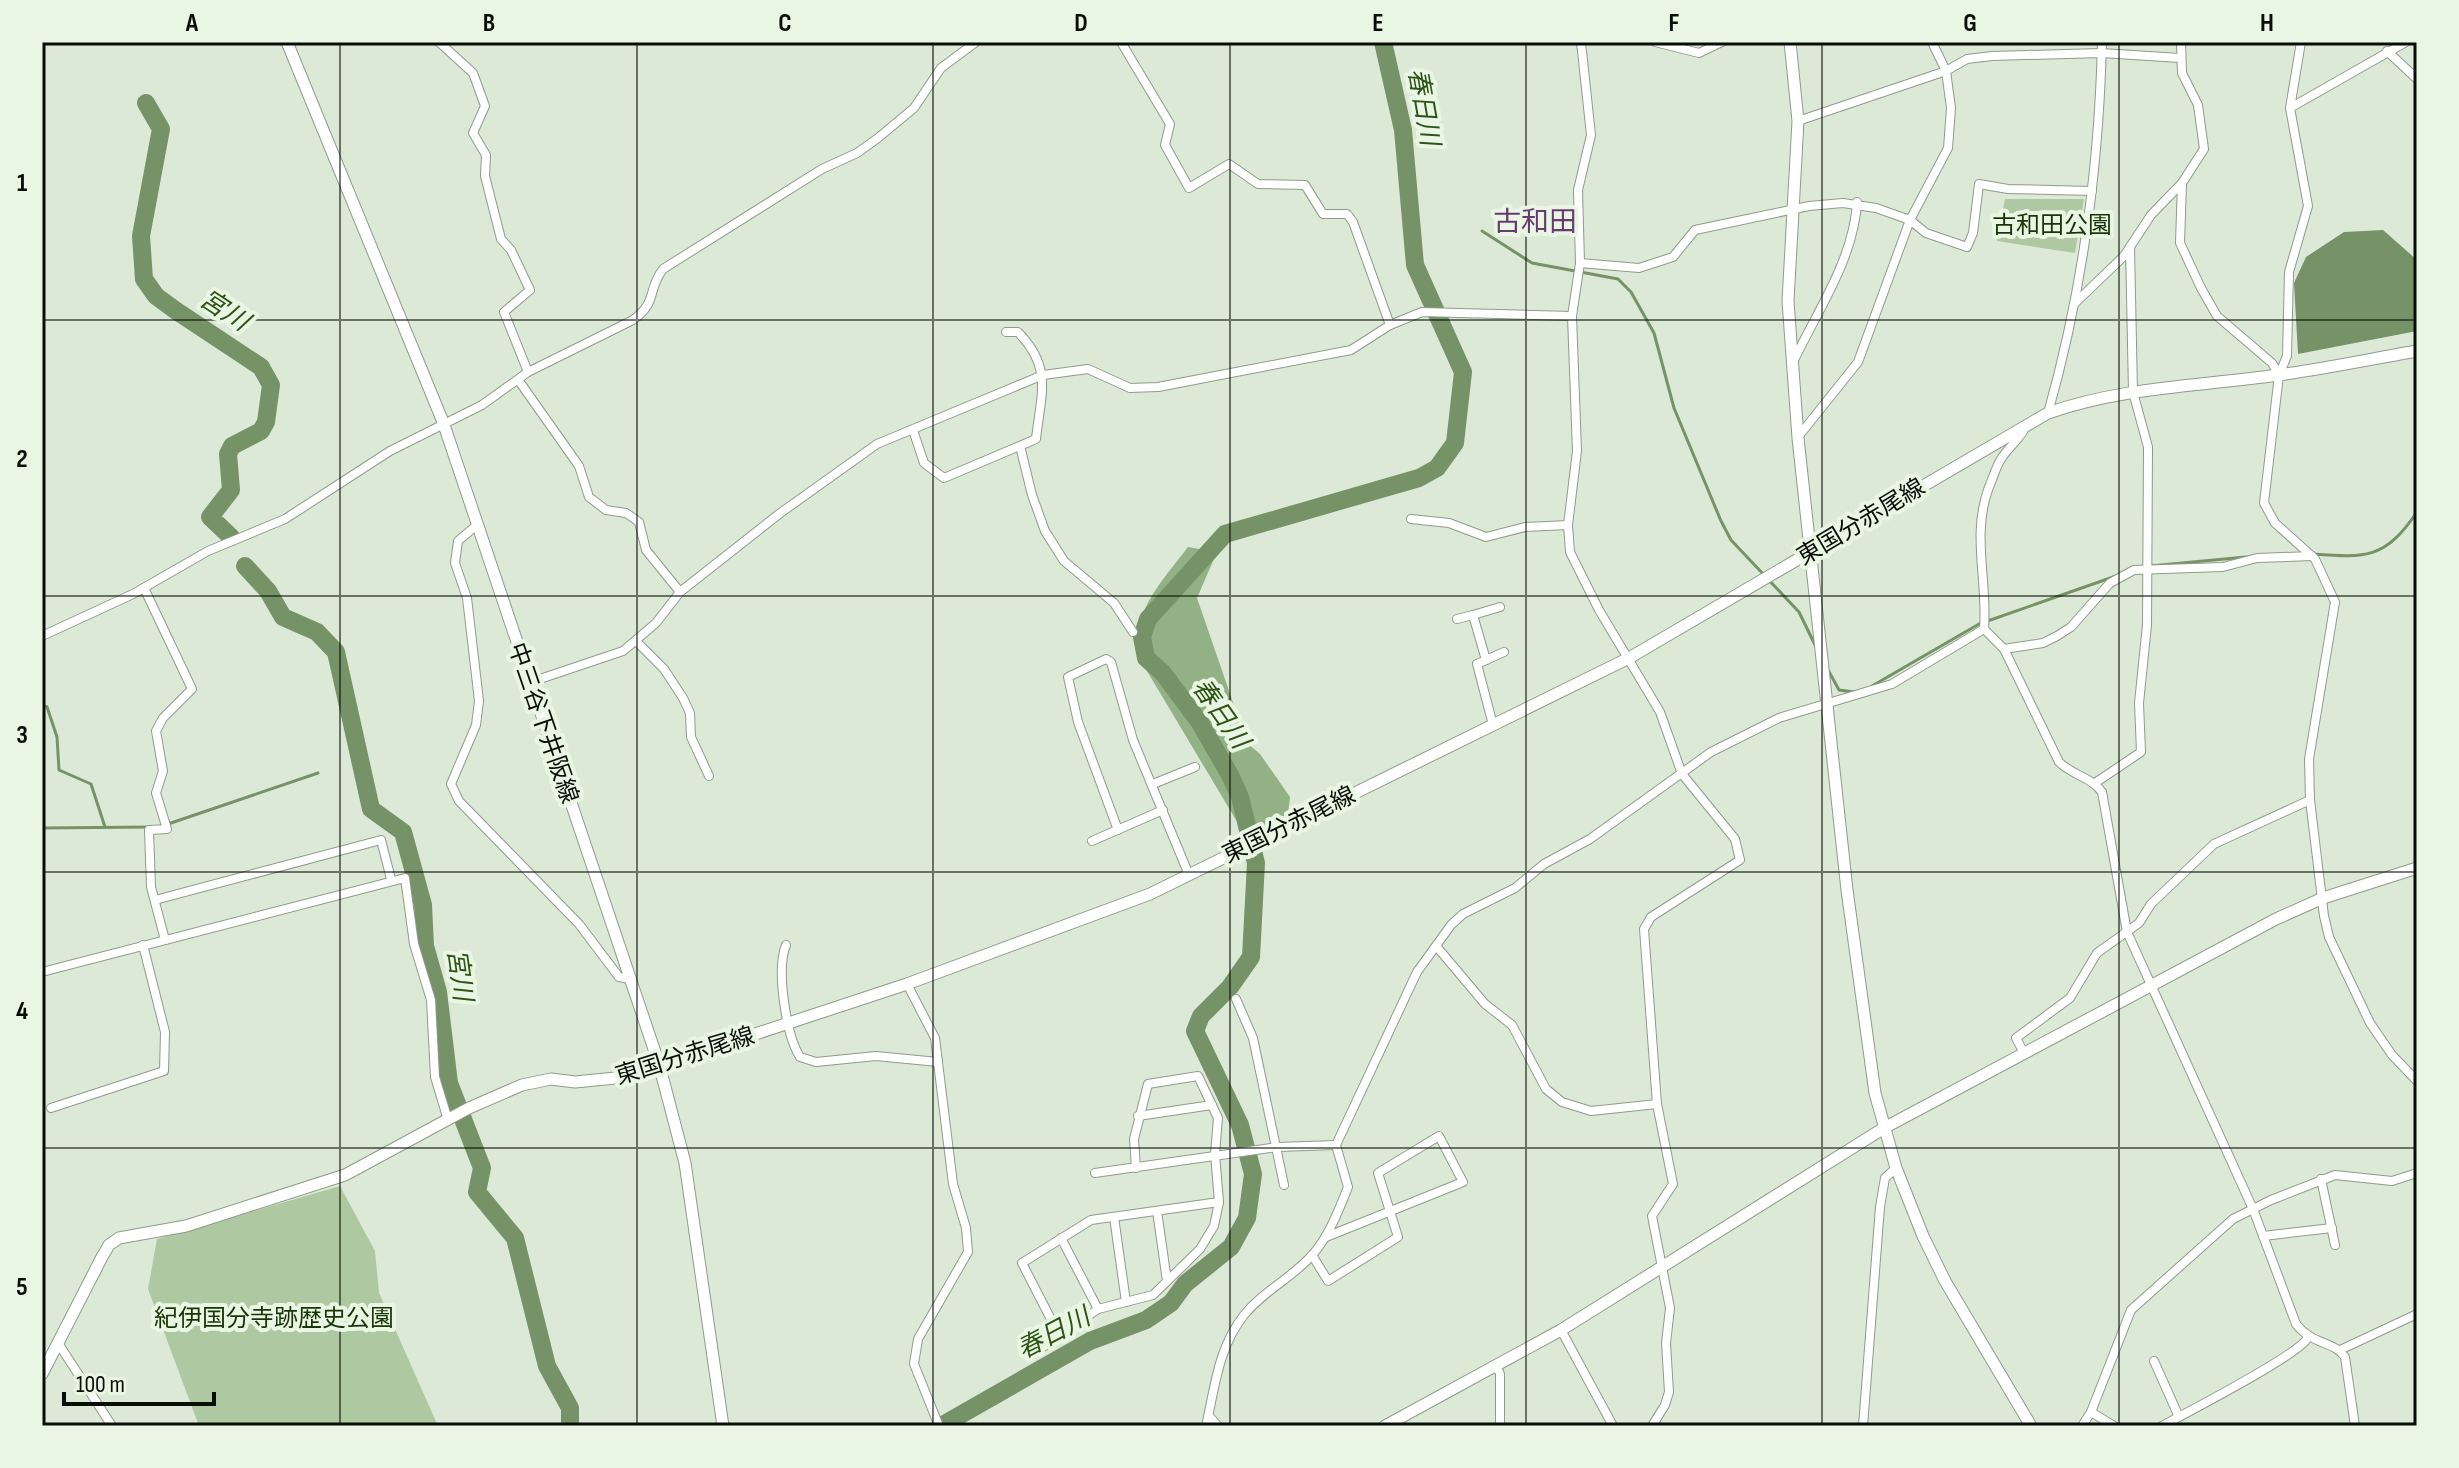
<svg xmlns="http://www.w3.org/2000/svg" width="2459" height="1468" font-family="'Sofia Sans Condensed','Noto Sans JP',sans-serif">
<style>
.green{fill:#aec8a1}
.forest{fill:#92b184}
.water{fill:#759367}
.lines{fill:none;stroke-linecap:round;stroke-linejoin:round}
.stream{stroke:#759367;stroke-width:3}
.river{stroke:#759367;stroke-width:18}
.street-casing{stroke:#909b8b;stroke-width:10}
.secondary-casing{stroke:#909b8b;stroke-width:13}
.street{stroke:#fff;stroke-width:8}
.secondary{stroke:#fff;stroke-width:11}
.grid{fill:none;stroke:#090d08;stroke-width:2;stroke-opacity:0.55}
.labels{text-anchor:middle;dominant-baseline:central;stroke-width:8;stroke-linejoin:round;paint-order:stroke}
.park-label{font-size:24px;fill:#183505;stroke:#eaf6e4}
.street-label{font-size:24px;fill:#090d08;stroke:#eaf6e4}
.water-label{font-size:26px;font-style:italic;fill:#2d5315;stroke:#eaf6e4}
.quarter-label{font-size:28px;fill:#683b70;stroke:#eaf6e4}
.neatline{fill:none;stroke:#090d08;stroke-width:3}
.grid-label{font-size:26px;text-anchor:middle;font-weight:bold;fill:#090d08}
</style>
<rect width="100%" height="100%" fill="#dde9d7"/>
<g class="green">
<path d="M2005,199H2084L2075,253L1997,241Z"/>
<path d="M340,1186L375,1251L379,1293L438,1426H199L148,1289L157,1239Z"/>
</g>
<path class="forest" d="M1188,547L1217,552L1197,598L1247,743L1260,754L1290,797L1288,814L1245,835L1138,656C1130,613 1164,579 1188,547Z"/>
<path class="water" d="M2383,230L2417,260V331L2298,354L2294,283L2306,257L2344,232Z"/>
<g class="lines">
<g class="stream">
<path d="M1482,231L1532,263L1618,279L1631,292L1654,333L1674,408L1721,521L1731,540L1799,612L1816,647"/>
<path d="M2313,554C2367,558 2385,559 2417,512"/>
<path d="M2150,566L2246,557"/>
<path d="M1827,668L1839,690L1854,692"/>
<path d="M1872,686L1979,624L2116,576"/>
<path d="M42,705L47,707L57,737L59,770L91,784L105,827"/>
<path d="M168,824L318,773"/>
<path d="M42,828L151,827"/>
</g>
<g class="river">
<path d="M146,103L161,129L141,236L144,279L156,296L175,310L261,367L271,385L266,422L261,431L232,446L228,454L231,490L210,517L231,537"/>
<path d="M245,566L268,591L283,617L317,632L336,652L371,809L403,832L423,905L425,946L438,992L449,1083L482,1168L477,1192L515,1238L547,1366L570,1408V1426"/>
<path d="M941,1426L1090,1341L1146,1320L1171,1303L1185,1284L1231,1247L1247,1218L1253,1174L1240,1125L1195,1031L1201,1016L1230,987L1251,957L1256,863L1240,797L1230,775L1200,723L1163,673L1146,658L1142,637L1148,619L1225,534L1419,478L1437,468L1455,443L1463,372L1415,265L1403,130L1383,42"/>
</g>
<defs>
<g id="street">
<path d="M439,42L473,73L485,106L473,133L486,155L485,176L501,239L511,250L530,290L504,312L528,372"/>
<path d="M1121,42L1170,124L1165,145L1189,188L1229,164L1258,184L1305,185L1323,214H1347L1353,222L1390,325"/>
<path d="M1581,42L1591,135L1578,190L1580,263L1572,316L1577,451L1568,525L1570,552L1599,610L1660,712L1682,774L1735,839L1740,860L1651,917L1644,929L1657,1104L1673,1184L1652,1216L1670,1308L1666,1343L1669,1392L1665,1405L1652,1426"/>
<path d="M1655,42L1699,53L1722,42"/>
<path d="M2301,42L2290,108L2308,206L2289,272L2287,356L2279,375L2264,503L2275,523L2315,559L2335,602L2309,759L2310,800L2324,916L2329,937L2370,1023L2392,1055L2417,1081"/>
<path d="M2387,51L2417,79"/>
<path d="M2290,108L2406,42"/>
<path d="M1798,121L1946,71L1967,59L1992,56L2101,53L2180,58"/>
<path d="M2182,183L2180,243L2201,288L2217,316L2272,363L2279,375"/>
<path d="M1580,263L1639,268L1673,257L1695,230L1809,206L1843,203L1876,208L1910,220L1926,233L1967,247L1973,233L1979,184L2008,189L2092,191"/>
<path d="M2074,304L2124,256L2151,215L2182,183L2204,149L2198,105L2182,73L2181,42"/>
<path d="M1794,360C1818,310 1854,258 1857,202"/>
<path d="M519,381L579,466L589,497L606,510L626,513L639,522L646,550L680,592"/>
<path d="M2048,413C2082,293 2099,167 2102,42"/>
<path d="M2027,424C2021,439 2009,446 2001,459C1996,467 1993,478 1989,487C1971,534 1988,581 1984,629L2004,649L2059,762C2072,775 2091,777 2102,792L2127,932L2253,1209L2296,1324C2312,1345 2334,1341 2345,1357L2355,1426"/>
<path d="M913,430L924,463L944,478L1036,439C1041,393 1053,368 1018,332H1006"/>
<path d="M1798,437L1858,362L1910,220L1948,148L1951,108L1946,71L1932,42"/>
<path d="M1020,446L1032,495L1045,531L1064,561L1114,603L1133,632"/>
<path d="M1411,519L1449,523L1486,537L1525,527L1568,525"/>
<path d="M478,524L458,541L455,563L467,598L479,701L476,725L451,784L459,801L579,924L619,977L630,979"/>
<path d="M144,588L192,689L163,718L156,731L163,771L156,793L167,829L149,830L151,887L165,940"/>
<path d="M1473,615L1500,607"/>
<path d="M1457,619L1473,615L1486,660"/>
<path d="M42,636L133,594L208,551L285,519L390,451L482,405L528,372L633,320C658,302 647,290 663,269L822,169L857,153L878,138L914,108L941,68L976,42"/>
<path d="M637,642L664,669L683,698L690,713L691,737L709,776"/>
<path d="M2004,649L2043,643L2057,636L2071,627L2110,583L2134,570L2223,567L2257,558L2312,556"/>
<path d="M528,683L623,651L656,623L680,592L779,514L877,444L1043,375L1088,369L1130,388L1158,387L1351,350L1390,325L1422,312L1572,316"/>
<path d="M1493,725L1477,664L1504,652"/>
<path d="M2095,783L2141,752L2139,703L2147,625L2148,447L2133,392L2130,247"/>
<path d="M1153,784L1195,767"/>
<path d="M1118,830L1078,722L1068,677L1106,659L1111,662L1133,740L1189,875"/>
<path d="M1092,841L1163,810"/>
<path d="M155,900L381,840L391,879"/>
<path d="M786,945C776,969 786,1035 800,1057L816,1062L876,1056L938,1062"/>
<path d="M1437,947L1485,1004L1512,1025L1546,1089L1562,1102L1591,1111L1657,1104"/>
<path d="M42,972L405,878L414,944L431,1000L435,1077L448,1120"/>
<path d="M907,984L935,1038L953,1184L966,1228L968,1252L918,1339L914,1364L939,1426"/>
<path d="M1236,999L1253,1038L1284,1185"/>
<path d="M2024,1053L2016,1038L2070,998L2097,953L2139,923L2151,904L2214,844L2310,800"/>
<path d="M51,1108L164,1071L165,1032L143,945"/>
<path d="M1138,1116L1212,1105"/>
<path d="M1095,1173L1277,1147L1336,1145"/>
<path d="M2321,1179L2335,1245"/>
<path d="M1157,1211L1167,1281"/>
<path d="M1114,1217L1126,1302"/>
<path d="M2263,1236L2332,1228"/>
<path d="M1061,1238L1098,1309"/>
<path d="M1312,1255L1328,1281L1398,1237L1378,1173L1439,1136L1463,1182L1326,1237"/>
<path d="M1561,1330L1613,1426"/>
<path d="M1058,1333L1022,1263L1091,1220L1219,1202L1215,1154L1218,1118L1198,1076L1148,1084L1134,1139L1136,1168"/>
<path d="M58,1343L112,1426"/>
<path d="M2340,1350L2417,1314"/>
<path d="M1030,1356L1098,1309L1153,1295L1200,1249L1214,1226L1219,1202"/>
<path d="M2154,1361L2179,1417"/>
<path d="M1496,1365L1500,1374V1426"/>
<path d="M2091,1412L2114,1426"/>
<path d="M1209,1416L1218,1426"/>
<path d="M1206,1426C1215,1387 1218,1348 1244,1315C1264,1290 1294,1277 1314,1253C1329,1235 1339,1210 1348,1187L1336,1145L1417,972L1451,925L1463,914L1515,888L1544,864L1590,839L1711,752L1779,718L1892,684L1984,629"/>
<path d="M1863,1426L1880,1207L1885,1178L1896,1168"/>
<path d="M2082,1426L2091,1412L2131,1310L2233,1219L2271,1200L2335,1175L2392,1181L2417,1173"/>
<path d="M2162,1426C2186,1413 2296,1356 2307,1339"/>
</g>
<g id="secondary">
<path d="M287,42L443,422L659,1064L685,1163L723,1426"/>
<path d="M1790,42L1798,121L1788,301L1798,438L1847,890L1875,1093L1896,1168L1923,1236L1945,1281L2031,1426"/>
<path d="M42,1374L102,1257L109,1245L119,1238L186,1226L345,1175L469,1108L522,1085L551,1079L575,1082L625,1077L907,984L1150,894L1629,658L2048,413C2122,387 2200,386 2278,375C2324,369 2371,359 2417,351"/>
<path d="M1385,1426L1561,1330L1884,1128L2276,919L2323,898L2417,868"/>
</g>
</defs>
<use href="#street" class="street-casing"/>
<use href="#secondary" class="secondary-casing"/>
<use href="#street" class="street"/>
<use href="#secondary" class="secondary"/>
</g>
<path class="grid" d="M340,42V1426M637,42V1426M933,42V1426M1230,42V1426M1526,42V1426M1822,42V1426M2119,42V1426M42,320H2417M42,596H2417M42,872H2417M42,1148H2417"/>
<g class="labels">
<g class="park-label">
<text x="2052" y="225">古和田公園</text>
<text x="274" y="1318">紀伊国分寺跡歴史公園</text>
</g>
<g class="street-label">
<text transform="translate(1861 522) rotate(-31)">東国分赤尾線</text>
<text transform="translate(543 723) rotate(71)">中三谷下井阪線</text>
<text transform="translate(1289 825) rotate(-26)">東国分赤尾線</text>
<text transform="translate(685 1056) rotate(-17)">東国分赤尾線</text>
</g>
<g class="water-label">
<text transform="translate(1423 107) rotate(80)">春日川</text>
<text transform="translate(224 311) rotate(33)">宮川</text>
<text transform="translate(1220 714) rotate(55)">春日川</text>
<text transform="translate(459 975) rotate(82)">宮川</text>
<text transform="translate(1054 1334) rotate(-28)">春日川</text>
</g>
<g class="quarter-label">
<text x="1535" y="222">古和田</text>
</g>
</g>
<rect width="2459" height="1468" fill="none" stroke="#eaf6e4" stroke-width="88"/>
<path d="M64 1392v12h150v-12" fill="none" stroke="#090d08" stroke-width="4"/>
<text x="76" y="1392" font-size="24" fill="#090d08" stroke="#eaf6e4" stroke-width="6" paint-order="stroke">100 m</text>
<rect x="44" y="44" width="2371" height="1380" class="neatline"/>
<g class="grid-label">
<text x="192" y="31">A</text>
<text x="489" y="31">B</text>
<text x="785" y="31">C</text>
<text x="1081" y="31">D</text>
<text x="1378" y="31">E</text>
<text x="1674" y="31">F</text>
<text x="1970" y="31">G</text>
<text x="2267" y="31">H</text>
<text x="22" y="191">1</text>
<text x="22" y="467">2</text>
<text x="22" y="743">3</text>
<text x="22" y="1019">4</text>
<text x="22" y="1295">5</text>
</g>
</svg>
